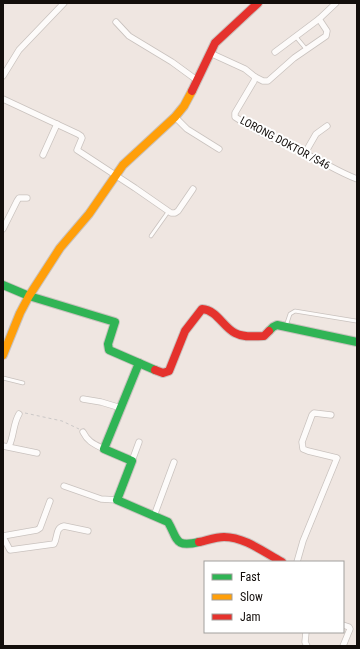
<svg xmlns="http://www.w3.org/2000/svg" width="360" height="649" font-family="'Roboto Condensed',sans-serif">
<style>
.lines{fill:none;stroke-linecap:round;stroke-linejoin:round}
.lane-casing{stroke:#c9c2be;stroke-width:4.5}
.street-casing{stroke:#c9c2be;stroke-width:7}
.fast-casing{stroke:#c9c2be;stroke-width:10}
.slow-casing{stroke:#c9c2be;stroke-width:10}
.jam-casing{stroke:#c9c2be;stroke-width:10}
.path{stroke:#cbc8c7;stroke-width:1;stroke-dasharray:3 3;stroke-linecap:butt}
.lane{stroke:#fdfbfa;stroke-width:3}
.street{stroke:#fdfbfa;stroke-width:5.5}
.fast{stroke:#30b455;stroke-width:8}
.slow{stroke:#ff9f0a;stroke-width:8}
.jam{stroke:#e5322d;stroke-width:8}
.labels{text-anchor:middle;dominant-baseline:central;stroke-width:4;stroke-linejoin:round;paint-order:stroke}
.street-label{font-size:11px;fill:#130e0b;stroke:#fff}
</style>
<rect width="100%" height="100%" fill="#efe6e1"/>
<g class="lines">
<defs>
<g id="lane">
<path d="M296,37L306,49"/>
<path d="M151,236L168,212"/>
<path d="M286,326L290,314L295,311L356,321"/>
<path d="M3,378L23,383"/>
</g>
<g id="street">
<path d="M116,22L129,36L172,62L198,81"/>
<path d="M275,52L319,19"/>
<path d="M210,53L245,69L255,77L254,81L235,113V117C257,132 280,142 304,153C322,161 338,172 357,179"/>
<path d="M3,76L19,50L64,3"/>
<path d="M255,77L263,81H268L294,58L326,36L327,31L319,19L336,3"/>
<path d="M3,99L78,134L81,136L82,138L77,150L135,188L171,213H175L178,211L193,189"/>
<path d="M175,117L187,129L219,149"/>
<path d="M305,153L316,134L327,126"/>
<path d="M43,155L57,124"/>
<path d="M3,229L17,201L19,198H27"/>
<path d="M83,399L101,402L121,408"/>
<path d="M83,432C88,442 94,444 104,449"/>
<path d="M3,446L37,453"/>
<path d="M9,446C14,436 13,424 19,414"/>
<path d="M132,461L139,442"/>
<path d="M64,486L101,499L117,500"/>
<path d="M154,516L174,462"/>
<path d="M3,536L37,530L40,528L50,501"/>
<path d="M3,537L10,550L54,544C58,537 55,528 64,526L88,531"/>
<path d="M297,562L303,541L337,458L308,451L303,449L302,442L312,415L314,413L331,415"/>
<path d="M343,625L349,627L350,629L343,646"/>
<path d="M306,632L305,642L307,646"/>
</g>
<g id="fast">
<path d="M3,285L29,296L115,322L108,344L109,350L155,370"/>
<path d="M269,331L273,327L277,325L357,342"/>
<path d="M139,363L104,449L132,461L117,500L168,522C178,539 174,548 199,542"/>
</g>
<path id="slow" d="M3,355L20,313L29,296L60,248L89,214L123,165L175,117L184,106L192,91"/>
<g id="jam">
<path d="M192,91L215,43L258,3"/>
<path d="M155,370L163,373L169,371L185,331L202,309C217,310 223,327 235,333C244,338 255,336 264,336L269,331"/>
<path d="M199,542C208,540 216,537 224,537C245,537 265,553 282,562"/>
</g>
</defs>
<use href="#lane" class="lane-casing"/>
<use href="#street" class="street-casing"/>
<use href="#fast" class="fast-casing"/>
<use href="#slow" class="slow-casing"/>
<use href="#jam" class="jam-casing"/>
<path class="path" d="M25,413L62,421L79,429"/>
<use href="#lane" class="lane"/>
<use href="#street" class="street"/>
<use href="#fast" class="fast"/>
<use href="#slow" class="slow"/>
<use href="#jam" class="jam"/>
</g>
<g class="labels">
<g class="street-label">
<text transform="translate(285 143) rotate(28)">LORONG DOKTOR /S46</text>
</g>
</g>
<rect width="360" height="649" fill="none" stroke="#130e0b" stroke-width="8"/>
<rect x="204" y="561" width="140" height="72" fill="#ffffff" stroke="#a19f9d"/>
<rect x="212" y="574" width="20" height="6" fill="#30b455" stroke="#a19f9d"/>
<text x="240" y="581" font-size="12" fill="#130e0b">Fast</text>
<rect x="212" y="594" width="20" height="6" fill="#ff9f0a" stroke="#a19f9d"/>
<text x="240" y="601" font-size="12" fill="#130e0b">Slow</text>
<rect x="212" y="614" width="20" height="6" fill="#e5322d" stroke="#a19f9d"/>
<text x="240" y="621" font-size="12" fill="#130e0b">Jam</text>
</svg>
